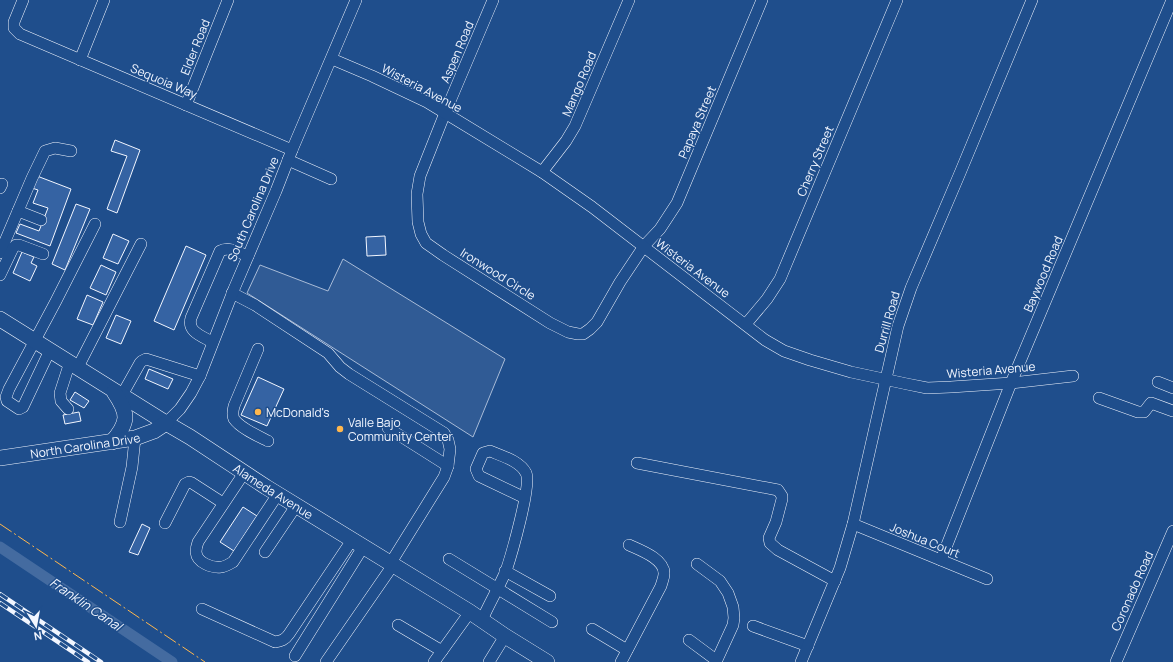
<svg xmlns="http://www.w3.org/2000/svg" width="1173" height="662" font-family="Manrope,sans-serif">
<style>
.built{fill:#305b95;stroke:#a8bbd7}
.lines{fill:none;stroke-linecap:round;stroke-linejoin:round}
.canal{stroke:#446ba0;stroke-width:11}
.building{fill:#3563a3;stroke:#f2f6ff}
.minor-casing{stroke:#f2f6ff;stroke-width:12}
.major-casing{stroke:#f2f6ff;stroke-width:16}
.minor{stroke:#1f4e8c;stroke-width:11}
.major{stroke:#1f4e8c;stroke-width:15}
.rail-casing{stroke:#f2f6ff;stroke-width:4.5}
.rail{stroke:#1f4e8c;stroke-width:3;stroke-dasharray:9;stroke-linecap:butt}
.power{stroke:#ffb74d;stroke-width:1;stroke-dasharray:14 3 2 3;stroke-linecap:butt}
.poi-dot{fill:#ffb74d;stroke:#1f4e8c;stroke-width:1.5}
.labels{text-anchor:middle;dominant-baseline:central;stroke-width:3;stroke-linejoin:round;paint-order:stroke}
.street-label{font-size:12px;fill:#f2f6ff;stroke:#1f4e8c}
.poi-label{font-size:12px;fill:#f2f6ff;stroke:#1f4e8c;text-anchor:start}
.water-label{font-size:13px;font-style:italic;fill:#f2f6ff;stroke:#1f4e8c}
</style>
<rect width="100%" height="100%" fill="#1f4e8c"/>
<path class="built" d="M343,259L505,359L473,437L247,293L260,265L328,291Z"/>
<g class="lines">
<path class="canal" d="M0,547L172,662"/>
</g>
<g class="building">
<path d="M115,140L140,150L117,213L107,209L127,156L111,151Z"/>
<path d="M37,176L71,189L50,246L16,233L20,224L39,231L48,208L33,203L38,190L32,188Z"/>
<path d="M76,204L90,209L65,270L52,264Z"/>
<path d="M113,234L129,241L118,264L103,258Z"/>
<path d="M385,236L386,255L367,256L366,237Z"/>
<path d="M186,246L206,255L174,330L154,321Z"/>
<path d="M22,252L34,257L31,263L37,266L30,281L13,273Z"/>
<path d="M101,265L116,272L106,295L90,288Z"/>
<path d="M87,295L103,302L93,325L77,319Z"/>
<path d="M116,315L131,321L121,344L106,338Z"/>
<path d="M149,369L173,379L168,389L145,379Z"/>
<path d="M258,377L284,389L267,426L241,415Z"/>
<path d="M75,392L89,401L84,408L70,400Z"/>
<path d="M79,412L81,421L65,424L63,415Z"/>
<path d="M243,507L257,516L234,551L220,542Z"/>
<path d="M142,524L150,528L138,555L129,552Z"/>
</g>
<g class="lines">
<defs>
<g id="minor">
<path d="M23,0L14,22V28L20,34L292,150"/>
<path d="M493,0L445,113L420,176L417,194L418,222L421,234L426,243L443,255L550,323L568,332L578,334H583L590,329L597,322L620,282L644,246L660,229L677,203L762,0"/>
<path d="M332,59L372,76L427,102L542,172L592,207L765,340L784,351L810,360L851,372L907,384L927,388L951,387L1011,383L1073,376"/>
<path d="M80,60L104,0"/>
<path d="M186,105L228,0"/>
<path d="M288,160L331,179"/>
<path d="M542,172L566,141L575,126L629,0"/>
<path d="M0,188L2,184"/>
<path d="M18,211L41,220"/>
<path d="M0,253L32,178L45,151L55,148L71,151"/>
<path d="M0,275L13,248L16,245H19L43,254"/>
<path d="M232,293L255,305L328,353L340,367L349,374L444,433L448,440L450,449L448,466L444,477L390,564"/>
<path d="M746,324L767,299L780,279L897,0"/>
<path d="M212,342C202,336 187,332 191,318L220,251C229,246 240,253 248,256"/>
<path d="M258,349L234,406C233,410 232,415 234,419C240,428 258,436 268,441"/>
<path d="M50,350L23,407L19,409L7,401L6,397L9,389L56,301L95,224"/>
<path d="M78,367L141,244"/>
<path d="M1158,382L1173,388"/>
<path d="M122,395L140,363L142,361L146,359L200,376"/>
<path d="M1099,398L1138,412H1144L1151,403L1173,411"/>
<path d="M68,409L61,401L60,393L70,362"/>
<path d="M166,423L180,409L191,393L200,376L234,289L276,191L292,150L356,0"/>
<path d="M388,428L448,466"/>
<path d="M637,463L778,490L782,496V499L776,522L769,538L770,543L778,550L835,581"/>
<path d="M244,473L198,542C197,545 196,549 196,552C197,563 212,568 221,567C225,567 229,564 233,562L278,494"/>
<path d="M120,522L132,467L135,438"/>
<path d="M165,523L185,484L189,482L192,483L223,503"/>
<path d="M853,524L987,579"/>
<path d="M265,552L296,506"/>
<path d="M449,559L552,622"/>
<path d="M941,560L1011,383L1172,0"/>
<path d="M697,564L720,581L728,593L733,607L734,618L733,625L716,662"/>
<path d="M505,571L550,596"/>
<path d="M202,609L275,642C281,641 285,640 289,634L352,540"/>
<path d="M482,620C489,604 499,587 506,571C511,556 532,484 526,473C520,461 502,456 490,451L483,453L476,469L479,476L525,498"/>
<path d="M398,625L442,651"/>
<path d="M753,626L808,646"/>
<path d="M592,629L627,650"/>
<path d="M689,640L716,660"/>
<path d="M295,656L363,547"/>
<path d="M326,662L393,565"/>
<path d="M434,662L470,612"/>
<path d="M489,662L505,636"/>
<path d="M621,662L661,586C662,582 664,578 664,574C665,559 640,550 629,545"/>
<path d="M801,662L840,568L853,524L898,326L911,288L960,173L1032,0"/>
<path d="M1116,662L1173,531"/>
</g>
<g id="major">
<path id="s1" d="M0,319L166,423L190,437L266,487L470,612L505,636L547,662"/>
<path d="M112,442C129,422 129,414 114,392"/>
<path id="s2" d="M0,458L135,438L154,431L166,423"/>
</g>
</defs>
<use href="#minor" class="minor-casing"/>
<use href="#major" class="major-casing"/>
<use href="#minor" class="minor"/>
<use href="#major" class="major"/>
<defs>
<g id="rail">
<path d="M0,594L101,662"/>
<path d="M0,603L88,662"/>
</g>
</defs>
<use href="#rail" class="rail-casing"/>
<use href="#rail" class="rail"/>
<path class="power" d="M0,524L205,662"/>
</g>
<g class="poi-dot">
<circle cx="258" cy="412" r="4"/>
<circle cx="340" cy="429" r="4"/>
</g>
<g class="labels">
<g class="street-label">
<text transform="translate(195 47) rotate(-68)">Elder Road</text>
<text transform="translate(457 52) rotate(-67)">Aspen Road</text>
<text transform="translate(164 81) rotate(23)">Sequoia Way</text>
<text transform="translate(579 84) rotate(-67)">Mango Road</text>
<text transform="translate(422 88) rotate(28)">Wisteria Avenue</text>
<text transform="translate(697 122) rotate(-67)">Papaya Street</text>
<text transform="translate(815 161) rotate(-67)">Cherry Street</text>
<text transform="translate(253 209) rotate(-67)">South Carolina Drive</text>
<text transform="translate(693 268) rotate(37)">Wisteria Avenue</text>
<text transform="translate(498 274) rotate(32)">Ironwood Circle</text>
<text transform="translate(1043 274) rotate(-67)">Baywood Road</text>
<text transform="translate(887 322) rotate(-74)">Durrill Road</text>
<text transform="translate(991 370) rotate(-5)">Wisteria Avenue</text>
<text stroke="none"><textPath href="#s2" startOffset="86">North Carolina Drive</textPath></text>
<text stroke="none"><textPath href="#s1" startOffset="323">Alameda Avenue</textPath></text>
<text transform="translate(925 540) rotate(22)">Joshua Court</text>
<text transform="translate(1132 591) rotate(-66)">Coronado Road</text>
</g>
<g class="poi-label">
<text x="266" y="412">McDonald's</text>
<text x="348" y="422">Valle Bajo<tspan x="348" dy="14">Community Center</tspan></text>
</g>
<g class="water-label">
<text transform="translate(86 604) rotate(34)">Franklin Canal</text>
</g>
</g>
<g transform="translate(36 626) rotate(169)" stroke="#1f4e8c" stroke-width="3" paint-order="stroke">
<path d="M0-3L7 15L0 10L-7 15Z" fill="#f2f6ff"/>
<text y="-6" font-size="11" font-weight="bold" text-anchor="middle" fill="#f2f6ff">N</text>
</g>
</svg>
